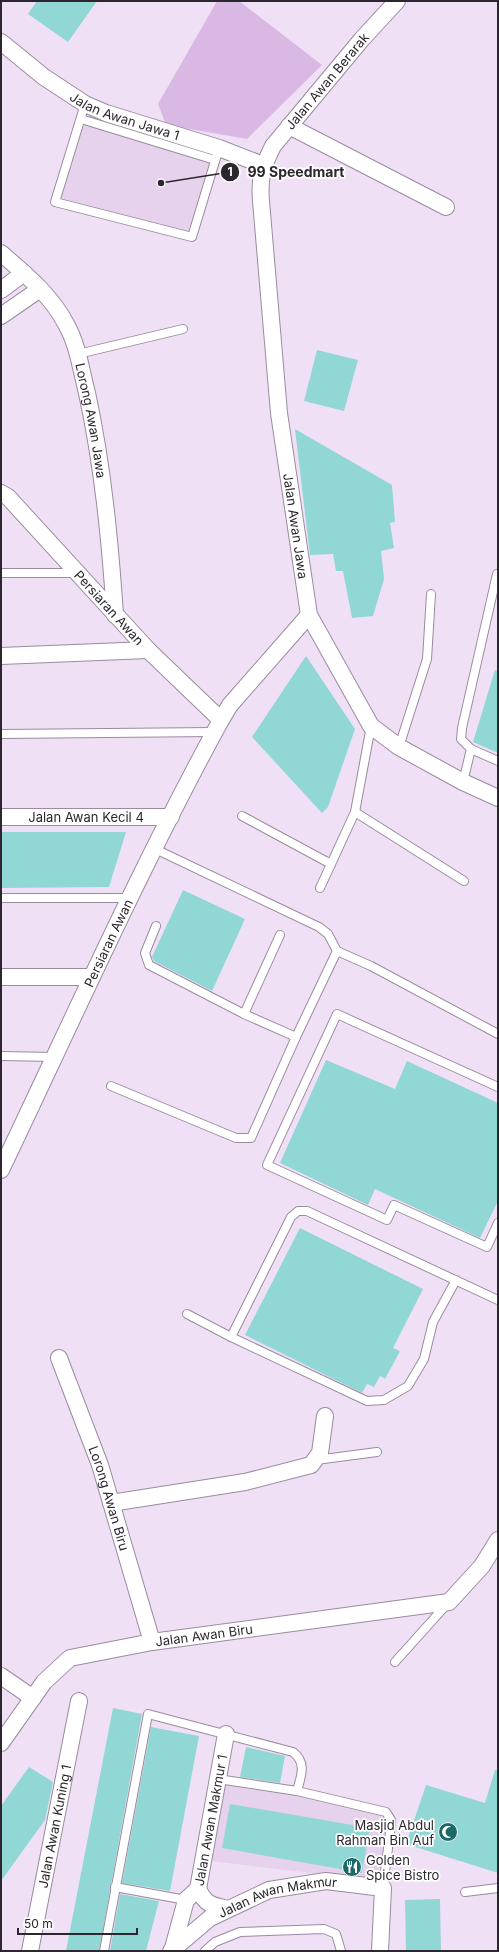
<svg xmlns="http://www.w3.org/2000/svg" width="499" height="1952" font-family="Inter,sans-serif">
<style>
.built{fill:#e7d2ee}
.green{fill:#d9b9e4}
.building{fill:#91d7d6}
.lines{fill:none;stroke-linecap:round;stroke-linejoin:round}
.lane-casing{stroke:#9a8b9f;stroke-width:10}
.street-casing{stroke:#9a8b9f;stroke-width:18}
.lane{stroke:#fff;stroke-width:8}
.street{stroke:#fff;stroke-width:16}
.labels{text-anchor:middle;dominant-baseline:central;stroke-width:3.5;stroke-linejoin:round;paint-order:stroke}
.street-label{font-size:13px;fill:#2c262e;stroke:#fff}
.poi-label{font-size:13px;fill:#2c262e;stroke:#fff;text-anchor:end}
.leader{fill:none;stroke:#2c262e;stroke-width:1.5}
.callout-dot{fill:#2c262e;stroke:#fff;stroke-width:1.5}
.mark-label{font-size:12px;text-anchor:middle;font-weight:bold;fill:#fff}
.callout-label{font-size:14px;text-anchor:middle;font-weight:bold;fill:#2c262e;stroke:#fff;stroke-width:3.5;stroke-linejoin:round;paint-order:stroke}
</style>
<rect width="100%" height="100%" fill="#f0e0f6"/>
<g class="built">
<path d="M84,123L211,164L190,232L61,198Z"/>
<path d="M223,1784L296,1795L380,1815L386,1819L388,1823L379,1881L210,1861Z"/>
</g>
<path class="green" d="M217,1H239L322,65L247,139L166,125L158,104Z"/>
<g class="building">
<path d="M37,1H97L68,42L28,14Z"/>
<path d="M317,350L358,360L344,411L304,401Z"/>
<path d="M295,429L392,485L395,522L390,523L394,548L381,551L384,579L373,616L352,618L343,571H336L333,554L310,555Z"/>
<path d="M306,656L355,729L328,807L322,813L252,737Z"/>
<path d="M495,670L498,671V753L473,742Z"/>
<path d="M1,832H126L109,887L1,888Z"/>
<path d="M183,890L245,919L212,991L154,961L152,957Z"/>
<path d="M326,1060L395,1089L407,1061L498,1103V1201L480,1238L375,1189L368,1205L280,1163Z"/>
<path d="M300,1228L423,1289L393,1348L400,1351L385,1379L380,1376L374,1387L367,1384L362,1393L245,1335Z"/>
<path d="M113,1708L142,1714L99,1951H66Z"/>
<path d="M151,1727L199,1736L170,1891L122,1883Z"/>
<path d="M246,1747L285,1756L280,1783L240,1777Z"/>
<path d="M29,1767L53,1782L45,1820L1,1881V1806Z"/>
<path d="M495,1770H498V1873L406,1844L426,1785L485,1803Z"/>
<path d="M230,1804L370,1828L362,1873L222,1848Z"/>
<path d="M120,1894L159,1901L146,1951H110Z"/>
<path d="M440,1899L441,1951H406L405,1900Z"/>
</g>
<g class="lines">
<defs>
<g id="lane">
<path d="M85,104L55,202L192,237L219,148"/>
<path d="M81,119L215,160"/>
<path d="M78,354L183,329"/>
<path d="M1,573H76"/>
<path d="M1,734L214,732"/>
<path d="M399,747L427,659L431,594"/>
<path d="M471,749L498,761"/>
<path d="M463,782L471,749L461,739L462,728L497,574"/>
<path d="M355,812L464,881"/>
<path d="M242,816L331,864"/>
<path d="M153,848L319,927L328,934L337,951L371,966L498,1034"/>
<path d="M320,888L355,812L371,726"/>
<path d="M1,898H130"/>
<path d="M156,926L145,953L149,965L244,1014L296,1037L337,951"/>
<path d="M244,1014L280,935"/>
<path d="M1,1056L55,1057"/>
<path d="M111,1086L236,1138H251L296,1037"/>
<path d="M498,1087L337,1014L267,1165L387,1220L394,1205L487,1247L498,1223"/>
<path d="M456,1280L433,1322L424,1359L408,1386L384,1400L367,1401L231,1337L291,1217L298,1211H307L498,1300"/>
<path d="M187,1314L231,1337"/>
<path d="M316,1460L377,1452"/>
<path d="M395,1662L448,1603"/>
<path d="M218,1779L297,1791L386,1812L391,1820V1824L383,1888"/>
<path d="M115,1887L186,1900"/>
<path d="M465,1892L498,1888"/>
<path d="M104,1951L148,1714L293,1752C307,1763 301,1776 297,1791"/>
<path d="M205,1951L215,1942L240,1932L324,1929L336,1934L341,1951"/>
</g>
<g id="street">
<path id="s1" d="M397,1L362,39L273,146C263,166 259,177 261,201L279,413L309,615L371,726L399,747L463,782L498,798"/>
<path id="s2" d="M1,42L44,77L85,104L106,113L219,148L263,165"/>
<path d="M289,126L446,207"/>
<path id="s3" d="M1,253C25,274 51,295 66,324C78,345 81,370 87,393C103,467 110,541 115,615"/>
<path d="M1,290L24,273"/>
<path d="M1,316L40,289"/>
<path id="s4" d="M1,493L8,497L148,650L221,720"/>
<path d="M1,656L148,650"/>
<path id="s5" d="M1,817H171"/>
<path d="M1,977H91"/>
<path id="s6" d="M1,1170C73,1019 141,866 221,720L230,705L309,615"/>
<path id="s7" d="M59,1358L100,1465L152,1642"/>
<path d="M111,1503L245,1482L311,1465L320,1453L325,1416"/>
<path d="M1,1676L33,1698"/>
<path id="s8" d="M1,1743L44,1682L70,1658L152,1642L449,1602L482,1566L498,1540"/>
<path d="M198,1889C206,1905 211,1905 228,1909"/>
<path id="s9" d="M173,1948L186,1900L198,1889L226,1734"/>
<path id="s10" d="M30,1951L79,1701"/>
<path id="s11" d="M171,1951L210,1918L269,1890L326,1881L383,1888L380,1951"/>
</g>
</defs>
<use href="#lane" class="lane-casing"/>
<use href="#street" class="street-casing"/>
<use href="#lane" class="lane"/>
<use href="#street" class="street"/>
</g>
<defs>
<symbol id="mosque-disc" viewBox="-11 -11 22 22"><circle r="9.5" fill="#1c6969" stroke="#fff"/><path d="M3.5-4.9A6 6 0 1 0 3.5 4.9A5 5 0 1 1 3.5-4.9Z" fill="#fff"/></symbol>
<symbol id="restaurant-disc" viewBox="-11 -11 22 22"><circle r="9.5" fill="#1c6969" stroke="#fff"/><path d="M-5-6h1v4h1v-4h1v4h1v-4h1v5L-1.5 .5V6h-2V.5L-5-1ZM5-6V6H3V1.5H1.5Q1.5-4 5-6Z" fill="#fff"/></symbol>
</defs>
<g fill-rule="evenodd">
<use href="#mosque-disc" x="437" y="1821" width="22" height="22"/>
<use href="#restaurant-disc" x="341" y="1856" width="22" height="22"/>
</g>
<g class="labels">
<g class="street-label">
<text transform="translate(327 81) rotate(-50)">Jalan Awan Berarak</text>
<text stroke="none"><textPath href="#s2" startOffset="146">Jalan Awan Jawa 1</textPath></text>
<text stroke="none"><textPath href="#s3" startOffset="197">Lorong Awan Jawa</textPath></text>
<text stroke="none"><textPath href="#s1" startOffset="575">Jalan Awan Jawa</textPath></text>
<text stroke="none"><textPath href="#s4" startOffset="158">Persiaran Awan</textPath></text>
<text stroke="none"><textPath href="#s5" startOffset="85">Jalan Awan Kecil 4</textPath></text>
<text stroke="none"><textPath href="#s6" startOffset="251">Persiaran Awan</textPath></text>
<text stroke="none"><textPath href="#s7" startOffset="149">Lorong Awan Biru</textPath></text>
<text stroke="none"><textPath href="#s8" startOffset="246">Jalan Awan Biru</textPath></text>
<text stroke="none"><textPath href="#s9" startOffset="136">Jalan Awan Makmur 1</textPath></text>
<text stroke="none"><textPath href="#s10" startOffset="127">Jalan Awan Kuning 1</textPath></text>
<text stroke="none"><textPath href="#s11" startOffset="123">Jalan Awan Makmur</textPath></text>
</g>
<g class="poi-label">
<text x="434" y="1825">Masjid Abdul<tspan x="434" dy="15">Rahman Bin Auf</tspan></text>
<text x="366" y="1860" text-anchor="start">Golden<tspan x="366" dy="15">Spice Bistro</tspan></text>
</g>
</g>
<path class="leader" d="M161 183L230 172"/>
<g class="callout-dot">
<circle cx="161" cy="183" r="4"/>
<circle cx="230" cy="172" r="10"/>
</g>
<g class="mark-label">
<text x="230" y="176">1</text>
</g>
<g class="callout-label">
<text x="296" y="177">99 Speedmart</text>
</g>
<rect width="499" height="1952" fill="none" stroke="#2c262e" stroke-width="4"/>
<path d="M18 1928v6h119v-6" fill="none" stroke="#2c262e" stroke-width="2"/>
<text x="24" y="1928" font-size="12" fill="#2c262e" stroke="#ffffff" stroke-width="3" paint-order="stroke">50 m</text>
</svg>
